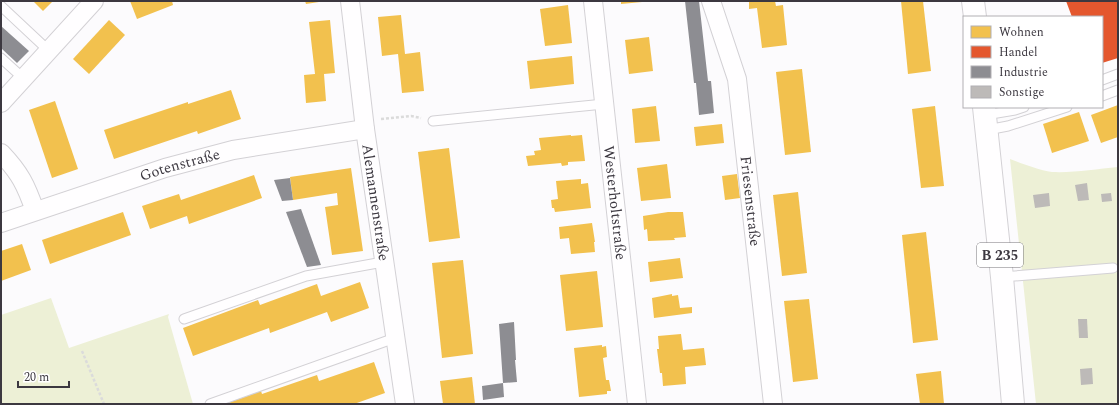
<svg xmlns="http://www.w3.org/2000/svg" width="1119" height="405" font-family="Spectral,serif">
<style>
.green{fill:#edf0d6}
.homes{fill:#f2c14e}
.shops{fill:#e4572e}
.industry{fill:#8d8d92}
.building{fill:#bdbab8}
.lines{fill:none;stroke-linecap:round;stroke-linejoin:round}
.lane-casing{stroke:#d3d1d5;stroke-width:11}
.street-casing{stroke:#d3d1d5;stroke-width:20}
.primary-casing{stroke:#d3d1d5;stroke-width:24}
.path{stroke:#dbdbdb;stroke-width:2.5;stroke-dasharray:3 2;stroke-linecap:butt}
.lane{stroke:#fffeff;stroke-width:9}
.street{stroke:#fffeff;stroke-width:18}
.primary{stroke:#fffeff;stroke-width:22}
.labels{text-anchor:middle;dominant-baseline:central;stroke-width:4;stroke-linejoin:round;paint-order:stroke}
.shield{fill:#fff;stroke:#767479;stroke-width:1}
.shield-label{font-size:14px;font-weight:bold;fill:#3c3840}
.street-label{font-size:15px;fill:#3c3840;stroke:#fff}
</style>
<rect width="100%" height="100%" fill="#fcfbfd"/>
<g class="green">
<path d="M1010,159C1023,164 1038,170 1052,172C1074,173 1096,169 1118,167V404H1036Z"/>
<path d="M51,298L69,348L169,314L168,317L193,404H1V315Z"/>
</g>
<g class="homes">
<path d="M33,1H53L43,11Z"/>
<path d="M130,1H172L173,5L137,19Z"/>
<path d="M305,1H319V2L306,4Z"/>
<path d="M621,1H642V2L621,4Z"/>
<path d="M749,1H775L776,6L783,5L787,45L762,48L757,8L749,9Z"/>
<path d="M901,1H923L931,71L908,74Z"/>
<path d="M568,5L572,43L545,46L540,9Z"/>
<path d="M401,15L405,54L420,52L424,91L402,93L398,54L382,56L378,17Z"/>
<path d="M109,20L125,35L89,74L73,59Z"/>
<path d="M330,20L335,73L324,74L326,101L306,103L304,75L315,74L309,22Z"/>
<path d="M649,37L653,71L629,74L625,40Z"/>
<path d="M572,56L574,84L530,89L527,61Z"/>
<path d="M802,69L811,152L785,155L776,72Z"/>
<path d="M231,90L241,119L198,134L197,131L114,159L104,130L188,102V104Z"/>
<path d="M55,101L78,169L52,178L29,110Z"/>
<path d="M1118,105V137L1101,143L1091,115Z"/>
<path d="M656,106L660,141L635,143L632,109Z"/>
<path d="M935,106L944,186L921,188L912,109Z"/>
<path d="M1079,112L1089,141L1052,153L1043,124Z"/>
<path d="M722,124L724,143L696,146L694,127Z"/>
<path d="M571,135V136L582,135L585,161L568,162V165L562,166L561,163L528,166L526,156L535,155L534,151L541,150L539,138Z"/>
<path d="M449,148L460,238L429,242L418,152Z"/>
<path d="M667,164L671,198L641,201L637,168Z"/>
<path d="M351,168L363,251L332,255L325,207L338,205L337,193L293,200L290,177Z"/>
<path d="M737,174L740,198L725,200L722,176Z"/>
<path d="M254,175L262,198L189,224L187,216L150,229L142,206L179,194L181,200Z"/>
<path d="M581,179V184L588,183L591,208L555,212L554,208H552L551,200L558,199L556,181Z"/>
<path d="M798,192L807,273L782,276L773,195Z"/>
<path d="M123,212L131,235L50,264L42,240Z"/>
<path d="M668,212H683L686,237L674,238L675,240L648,241L647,229L644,230L643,216Z"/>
<path d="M592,223L595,242H594L595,252L571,254L569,238L560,239L559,227Z"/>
<path d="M926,232L938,340L913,343L902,235Z"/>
<path d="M22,244L31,270L1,281V251Z"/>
<path d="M680,258L683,278L650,282L648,262Z"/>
<path d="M463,260L473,354L442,358L432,263Z"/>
<path d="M597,271L603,327L566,331L560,275Z"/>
<path d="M360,282L369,308L331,322L327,312L270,333L269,328L193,356L183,328L258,300L260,305L317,284L321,296Z"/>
<path d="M672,294V296L678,295L680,308L692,307V313L654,318L652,298Z"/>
<path d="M809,299L818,379L793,382L784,301Z"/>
<path d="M681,334L683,350L704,348L706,365L685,367L686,384L663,386L662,373H660L657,349H659L658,336Z"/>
<path d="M602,345V347L606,346L607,357L603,358L606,380H609L611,391H607V394L579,397L574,348Z"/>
<path d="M374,362L385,393L354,404H225L261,391L262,394L317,375L319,381Z"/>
<path d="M941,371L944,404H920L916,374Z"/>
<path d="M472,377L475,404H443L440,381Z"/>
</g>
<path class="shops" d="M1066,1H1118V58L1102,63V17H1072Z"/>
<g class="industry">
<path d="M685,1H699L708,81H711L714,113L699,115L696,83H694Z"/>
<path d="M1,26L29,51L17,63L1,48Z"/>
<path d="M290,178L293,200L282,201L274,180Z"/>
<path d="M301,209L321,265L307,267L286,212Z"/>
<path d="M514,322L516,360H515L517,382L503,383L499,324Z"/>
<path d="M503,383L504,397L483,400L482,386Z"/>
</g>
<g class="building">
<path d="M1087,183L1089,200L1078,201L1075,185Z"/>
<path d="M1049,193L1050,206L1035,208L1033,195Z"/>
<path d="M1111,193L1112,201L1102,202L1101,194Z"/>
<path d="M1078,319H1087L1088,338H1079Z"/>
<path d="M1092,368L1093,384L1081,385L1080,369Z"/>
</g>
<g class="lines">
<defs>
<g id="lane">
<path d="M1,6L48,50"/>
<path d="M1,58L23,78"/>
<path d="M1102,80L1118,74"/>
<path d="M1102,96L1118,90"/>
<path d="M985,115L1015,110L1024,107"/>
<path d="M433,121L604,104"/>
<path d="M987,130L1008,126L1067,107"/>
<path d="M1002,277L1113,268"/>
<path d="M184,319L306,276L383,262"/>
<path d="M210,404L395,338"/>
</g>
<g id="street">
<path id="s1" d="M350,1L365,129L405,404"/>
<path id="s2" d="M593,1L637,404"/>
<path id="s3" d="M711,1L737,79L773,404"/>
<path d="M1,103L94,1"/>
<path d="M1,153C20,173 26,185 35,211"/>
<path id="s4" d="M1,223L165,168L233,150L365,129"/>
</g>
<g id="primary">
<path d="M973,1L975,17"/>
<path d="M984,107L1002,277L1013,404"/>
</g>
</defs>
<use href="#lane" class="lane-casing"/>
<use href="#street" class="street-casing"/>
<use href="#primary" class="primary-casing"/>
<g class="path">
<path d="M381,119L411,116L421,118"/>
<path d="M82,351L104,404"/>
</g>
<use href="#lane" class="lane"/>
<use href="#street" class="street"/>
<use href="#primary" class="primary"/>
</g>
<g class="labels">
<rect class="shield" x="977" y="243" width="46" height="24" rx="3"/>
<g class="shield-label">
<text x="1000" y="255">B 235</text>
</g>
<g class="street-label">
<text stroke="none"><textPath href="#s4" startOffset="188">Gotenstraße</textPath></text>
<text stroke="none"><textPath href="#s3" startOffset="205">Friesenstraße</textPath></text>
<text stroke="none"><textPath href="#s1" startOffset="203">Alemannenstraße</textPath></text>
<text stroke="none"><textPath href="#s2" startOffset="203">Westerholtstraße</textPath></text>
</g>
</g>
<rect width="1119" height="405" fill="none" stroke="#3c3840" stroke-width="4"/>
<rect x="963" y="16" width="140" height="92" fill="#ffffff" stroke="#b1afb3"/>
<rect x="971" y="26" width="20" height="12" fill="#f2c14e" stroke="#b1afb3"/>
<text x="999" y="36" font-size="12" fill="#3c3840">Wohnen</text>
<rect x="971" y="46" width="20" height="12" fill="#e4572e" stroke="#b1afb3"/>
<text x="999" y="56" font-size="12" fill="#3c3840">Handel</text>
<rect x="971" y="66" width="20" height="12" fill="#8d8d92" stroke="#b1afb3"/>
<text x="999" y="76" font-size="12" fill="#3c3840">Industrie</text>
<rect x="971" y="86" width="20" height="12" fill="#bdbab8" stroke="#b1afb3"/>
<text x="999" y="96" font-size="12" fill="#3c3840">Sonstige</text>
<path d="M18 381v6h51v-6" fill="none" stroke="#3c3840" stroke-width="2"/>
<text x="24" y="381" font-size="12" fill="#3c3840" stroke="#ffffff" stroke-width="3" paint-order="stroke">20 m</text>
</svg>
